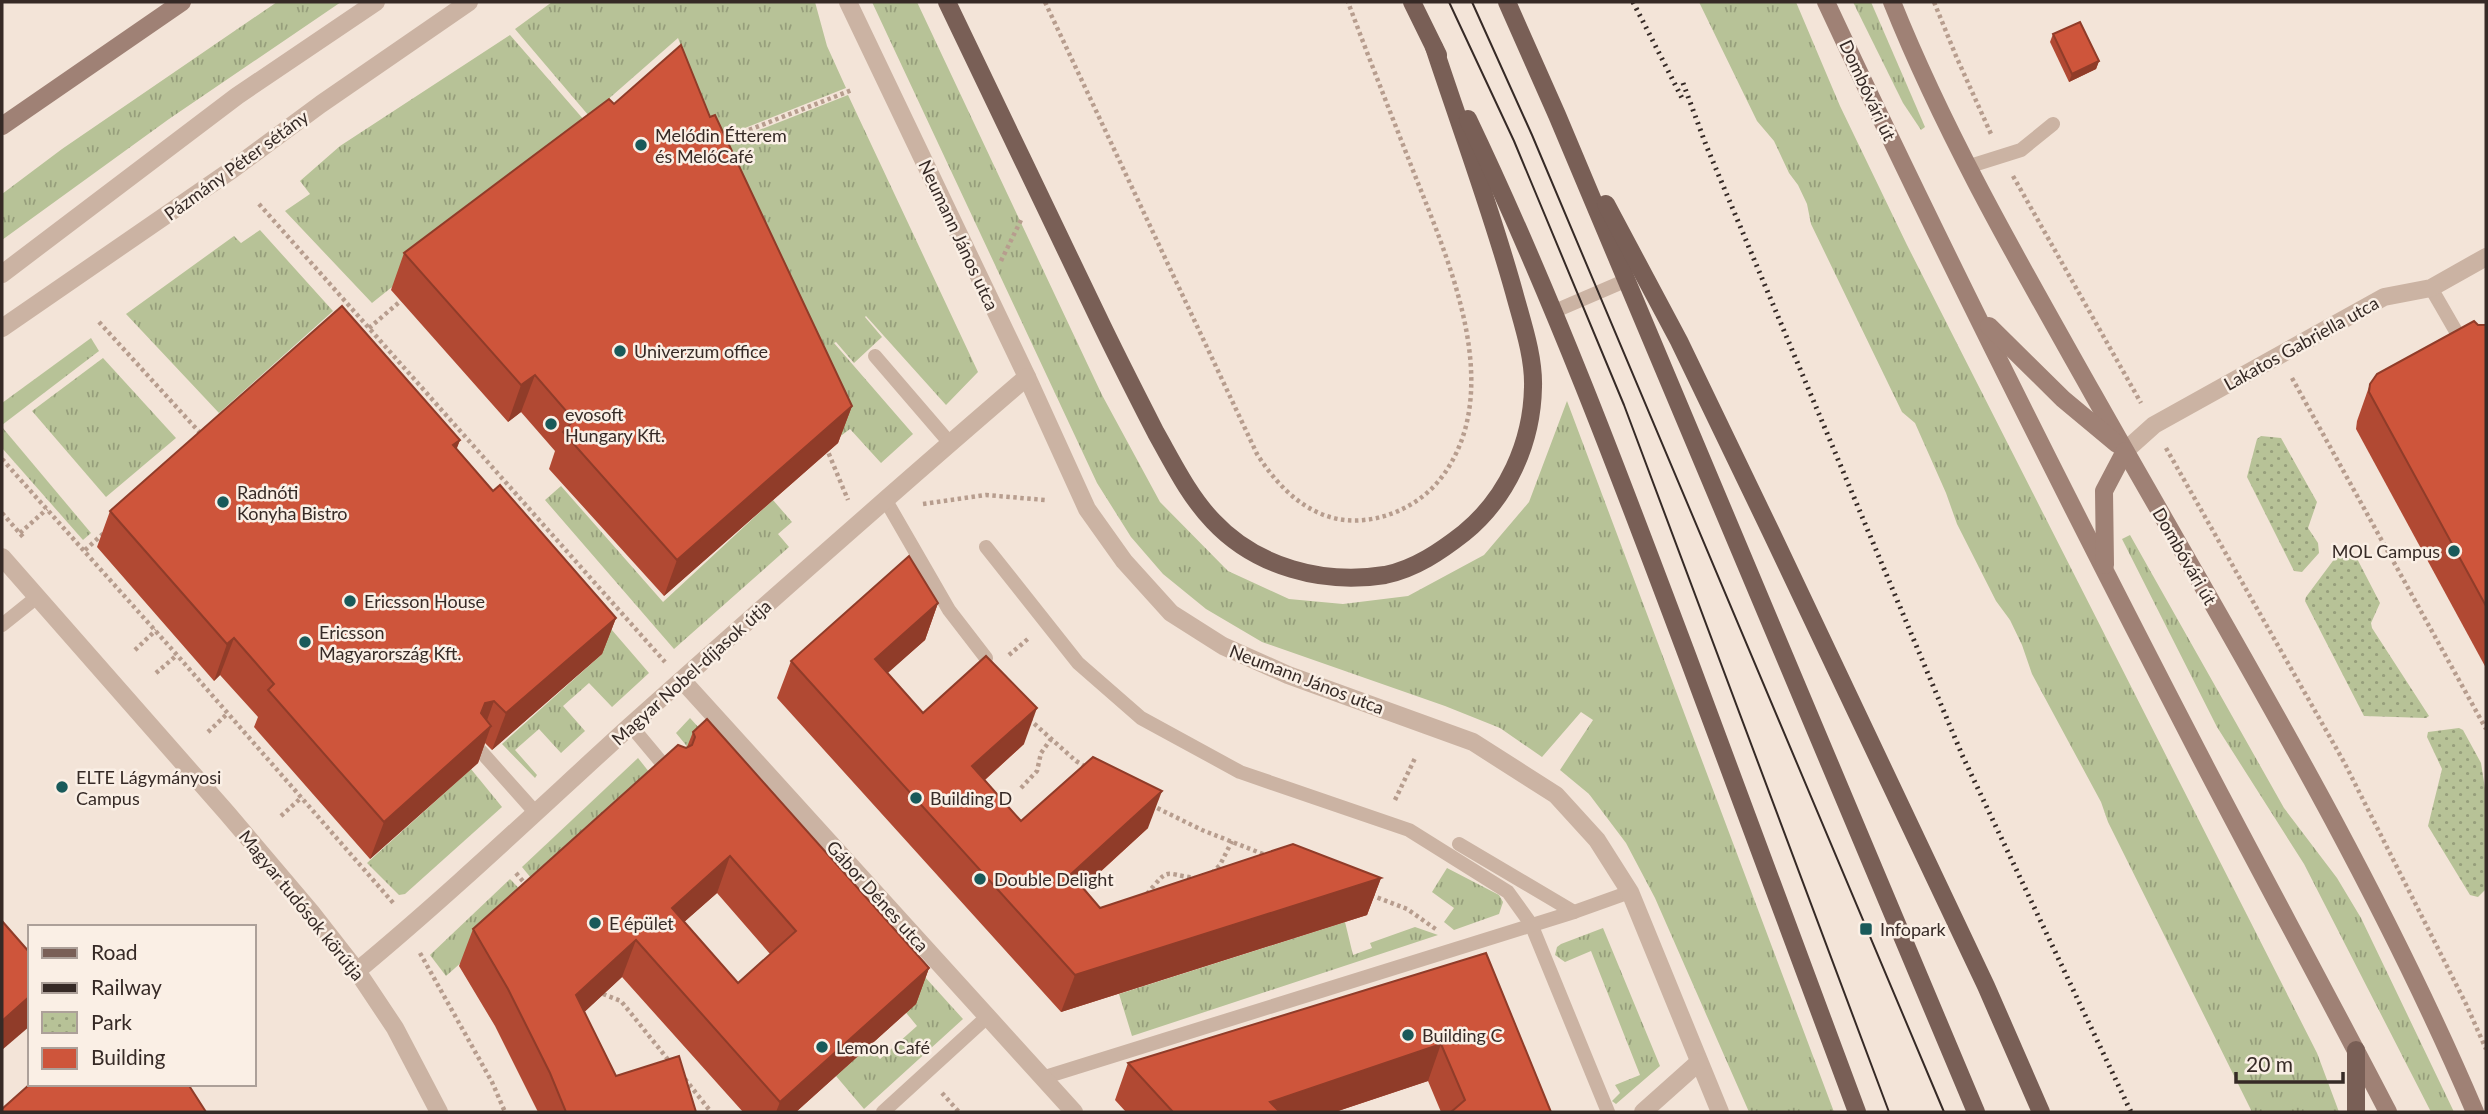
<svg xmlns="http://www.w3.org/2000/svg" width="2488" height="1114" font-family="Lato,sans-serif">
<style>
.grass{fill:url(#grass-tufts)}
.park{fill:url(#park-dots)}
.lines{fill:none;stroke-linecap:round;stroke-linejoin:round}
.path{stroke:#b79d8e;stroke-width:4.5;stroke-dasharray:3.5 3.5;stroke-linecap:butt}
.service{stroke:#cbb3a3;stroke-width:14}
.minor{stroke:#cbb3a3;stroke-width:18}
.tertiary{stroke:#cbb3a3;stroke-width:18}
.secondary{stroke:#9f8175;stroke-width:18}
.primary{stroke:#795f56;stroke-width:18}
.tram{stroke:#362a26;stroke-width:2}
.rail{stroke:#362a26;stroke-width:5;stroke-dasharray:2 5;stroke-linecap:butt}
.wall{fill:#b14933;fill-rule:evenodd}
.shaded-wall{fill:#903c29}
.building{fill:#ce553b;stroke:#903c29;stroke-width:2;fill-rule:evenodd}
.poi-dot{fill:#195a5a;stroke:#faefe5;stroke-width:2.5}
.labels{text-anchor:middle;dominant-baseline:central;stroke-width:5;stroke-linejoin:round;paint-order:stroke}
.street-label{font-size:18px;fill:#362a26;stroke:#faefe5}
.poi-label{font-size:18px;fill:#362a26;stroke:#faefe5;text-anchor:start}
</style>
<defs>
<pattern id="grass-tufts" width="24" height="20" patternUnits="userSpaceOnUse" patternTransform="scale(1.75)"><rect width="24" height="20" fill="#b7c297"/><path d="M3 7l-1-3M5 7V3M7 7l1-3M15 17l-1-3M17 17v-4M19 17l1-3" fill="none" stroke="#969e7b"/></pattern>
<pattern id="park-dots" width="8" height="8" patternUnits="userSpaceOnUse" patternTransform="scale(1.75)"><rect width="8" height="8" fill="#b7c297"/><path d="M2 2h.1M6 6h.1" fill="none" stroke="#969e7b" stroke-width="1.8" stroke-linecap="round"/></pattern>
</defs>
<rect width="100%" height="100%" fill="#f3e4d8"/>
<g class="grass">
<path d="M277,2H341L169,119L2,240V194L62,149Z"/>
<path d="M552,2H815L827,46L846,88L717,139L678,38L589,116L515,29Z"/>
<path d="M872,2H917L1102,395L1160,502L1228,571L1289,599L1343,604L1408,596L1484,555L1529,502L1567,401L1834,1112H1749L1655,898L1626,843L1589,794L1560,770L1593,720L1581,712L1542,757L1500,728L1445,706L1262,642L1206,609L1163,574L1131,537L1097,483Z"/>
<path d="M1699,2H1796L1840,106L1907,245L2317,1053L2339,1112H2252L2108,822L2101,802L2032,674L2022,645L2010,620L1996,601L1957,524L1946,493L1915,423L1902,412L1811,224L1807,204L1798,185L1789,173L1774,141L1757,121Z"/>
<path d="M1853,2H1871L1925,127L1921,130L1903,103Z"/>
<path d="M510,35L591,128L372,303L285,211L310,194L300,181L340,146Z"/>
<path d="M848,95L978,372L946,405L866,316L865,317L882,337L854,363L836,342L834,343L913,434L881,463L850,429L838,438L711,149Z"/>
<path d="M260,230L333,311L219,413L126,314L234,236L241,243Z"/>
<path d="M91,338L99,351L2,425V403Z"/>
<path d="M103,358L176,438L106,497L32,411Z"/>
<path d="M2,427L91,533L83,540L2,448Z"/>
<path d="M561,486L663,602L773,500L792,522L778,534L789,547L674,649L545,500Z"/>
<path d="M505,506L649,673L612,707L589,683L563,706L585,731L561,753L539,729L515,750L537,775L535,778L502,744L602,654L487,522Z"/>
<path d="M2130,535L2284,808L2337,878L2361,918L2454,1112H2431L2304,864L2217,727L2122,539Z"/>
<path d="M690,718L963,1019L864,1109L836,1076L869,1046L880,1059L917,1026L676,733Z"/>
<path d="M638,758L657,782L540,889L522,867Z"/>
<path d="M471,769L502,807L405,894L399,895L367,863Z"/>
<path d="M1447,868L1499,895L1503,902L1499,914L1454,930L1444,922L1454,908L1432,892Z"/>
<path d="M510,879L531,901L446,976L430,955Z"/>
<path d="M1345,922L1353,955L1372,948L1370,943L1415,927L1438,935L1132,1036L1119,994Z"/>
<path d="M1603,928L1660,1066L1616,1104L1612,1101L1620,1093L1615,1085L1640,1075L1591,951L1565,962L1555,955L1557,947L1561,944Z"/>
</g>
<g class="park">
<path d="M2261,436L2281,438L2317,502L2308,528L2318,543L2319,553L2302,572L2294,571L2247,477L2257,439Z"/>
<path d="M2344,546L2351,547L2380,603L2371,623L2372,628L2429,716L2426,718L2364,716L2305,601L2306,597Z"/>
<path d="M2459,728L2463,730L2481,763L2486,795V889L2478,897L2470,895L2428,826L2442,769L2427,737L2428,732Z"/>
</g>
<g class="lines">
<g class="path">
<path d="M1045,2L1257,454C1281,492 1316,525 1364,520C1395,517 1426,500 1444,474C1509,382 1442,247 1407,155C1387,104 1367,53 1348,2"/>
<path d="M1934,2L1956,56L1991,134"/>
<path d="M723,140L852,90"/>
<path d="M2013,176L2141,403"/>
<path d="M259,204L665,662"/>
<path d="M1001,261L1022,218"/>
<path d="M99,322L202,435"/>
<path d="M369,328L403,299"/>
<path d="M2292,378L2486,729"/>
<path d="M826,447L848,500"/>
<path d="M2166,448L2344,762L2466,1004L2486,1049"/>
<path d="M2,459L177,655L395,905"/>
<path d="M923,504L986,495L1045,500"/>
<path d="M2,513L24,538"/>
<path d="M20,533L47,509"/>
<path d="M85,550L105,532"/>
<path d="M135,650L156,630"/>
<path d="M1009,655L1029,638"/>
<path d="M156,673L177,655"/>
<path d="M1029,719L1076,761L1086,767"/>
<path d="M208,732L228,713"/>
<path d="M1021,788L1037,771L1041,753L1051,739"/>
<path d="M1395,800L1416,756"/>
<path d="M1151,805L1202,830L1268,856"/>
<path d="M281,816L302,797"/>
<path d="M516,873L527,886"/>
<path d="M1212,873L1220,865L1232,841"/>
<path d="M1147,894C1170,866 1163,874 1195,878"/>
<path d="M1371,895L1407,909L1437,930"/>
<path d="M420,953L492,1082L505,1112"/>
<path d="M603,994L621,1001L670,1062"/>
<path d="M685,1079L711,1112"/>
<path d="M942,1093L959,1112"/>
</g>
<g class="service">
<path d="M1967,167L2021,150L2053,124"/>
<path d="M2431,288L2465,347"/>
<path d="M1555,311L1627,280"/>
<path d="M875,356L949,442"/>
<path d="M885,499L949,610L986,658"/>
<path d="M986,547L1078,663L1141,718L1240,772L1409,830L1508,892L1531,924L1608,1112"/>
<path d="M2,625L37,597"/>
<path d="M631,726L672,775"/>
<path d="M477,747L535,812"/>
<path d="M1459,844L1574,912"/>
<path d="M1042,1078L1574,912L1630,892"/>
<path d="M883,1112L987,1017"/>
</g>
<g class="minor">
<path d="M848,2L1027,377L1087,509L1124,561L1171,613L1223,646L1288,675L1473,742L1556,795L1597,840L1630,892L1720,1112"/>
<path d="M2125,451L2154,425L2384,297L2431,288L2486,257"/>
<path d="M2,557L227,813L311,912L357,971L395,1028L439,1112"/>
<path d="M682,680L1074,1112"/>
<path d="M357,971C451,893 539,809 629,727C761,609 893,492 1027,377"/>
<path d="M1643,1112L1699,1062"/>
</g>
<g class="tertiary">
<path d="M2,274L237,96L376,2"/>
<path d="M2,328L233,169L321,104L469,2"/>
</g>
<g class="secondary">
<path d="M1826,2C1945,257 2072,509 2201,758C2263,877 2327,994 2388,1112"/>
<path d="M1892,2C1947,139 2021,266 2093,394C2226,630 2369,863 2475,1112"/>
<path d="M2,126L182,2"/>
<path d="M1989,326L2063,399L2117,444"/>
<path d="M2105,565L2104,491L2125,451"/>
</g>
<g class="primary">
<path d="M947,2C997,106 1047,211 1097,315C1116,355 1136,394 1156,433C1173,463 1189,496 1213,521C1256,567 1323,585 1385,575C1415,569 1441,551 1464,533C1507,498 1532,443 1533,387C1534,356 1522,322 1514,292C1491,209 1461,129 1434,47"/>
<path d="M1412,2L1438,55"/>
<path d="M1507,2L1557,115L1976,1112"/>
<path d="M1468,119C1551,293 1619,474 1687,655C1744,807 1800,960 1857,1112"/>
<path d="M1606,204L1679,341L1771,532L1986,986L2041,1112"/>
<path d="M2356,1112V1050"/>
</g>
<g class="tram">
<path d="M1449,2L1514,141L1624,405L1889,1112"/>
<path d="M1472,2L1532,135L1944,1112"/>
</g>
<g class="rail">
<path d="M1633,2L1682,98"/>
<path d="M1683,83L1706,145L1963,757L2131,1112"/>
</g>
</g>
<g class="wall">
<path d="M2053,34L2099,61L2096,69L2069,82L2050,42Z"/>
<path d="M614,104L710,117L852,406L838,443L664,596L549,469L555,451L521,412L508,422L391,290L404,253Z"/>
<path d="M2486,324V668L2356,429L2357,421L2370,384Z"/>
<path d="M460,440L456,449L493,491L616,618L602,654L492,750L485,743L478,763L370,859L254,727L258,717L220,675L214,681L97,547L110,511Z"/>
<path d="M938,603L925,640L887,673L923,713L1024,744L985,780L1021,821L1148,828L1083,888L1100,908L1381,878L1367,915L1061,1012L777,698L791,661Z"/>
<path d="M693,732L929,968L916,1004L796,1112H743L622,977L584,1012L616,1076L696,1112H538L495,1026L459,966L473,929L687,747ZM717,893L770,954L738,983L684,922Z"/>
<path d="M1486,953L1551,1112H1441L1428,1081L1335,1112H1126L1115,1100L1128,1063Z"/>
</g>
<g class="shaded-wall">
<path d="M2099,61L2096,69L2069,82L2072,74Z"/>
<path d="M535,375L521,412L508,422L521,385Z"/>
<path d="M852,406L838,443L664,596L677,560Z"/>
<path d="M460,440L446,477L453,445Z"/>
<path d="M938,603L925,640L862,696L875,659Z"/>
<path d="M616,618L602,654L492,750L506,713Z"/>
<path d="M234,638L220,675L214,681L227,644Z"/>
<path d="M494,701L482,734L491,726L478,763L370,859L384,822L471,739L485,703Z"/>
<path d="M1037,708L1024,744L959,803L972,766Z"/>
<path d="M1162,791L1148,828L1057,911L1071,874Z"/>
<path d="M730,856L717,893L658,945L672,908Z"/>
<path d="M1381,878L1367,915L1061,1012L1075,975Z"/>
<path d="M636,940L622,977L563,1032L576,995Z"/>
<path d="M929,968L916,1004L796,1112H776L780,1102Z"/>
<path d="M30,996V1026L2,1050V1021Z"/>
<path d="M1441,1044L1428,1081L1335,1112H1267L1270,1102Z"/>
</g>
<g class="building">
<path d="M2080,22L2099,61L2072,74L2053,34Z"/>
<path d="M681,45L710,117L715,115L852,406L677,560L563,432L574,420L535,375L521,385L404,253L609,99L614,104Z"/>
<path d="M342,306L460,440L453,445L493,491L500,485L616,618L506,713L494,701L485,703L481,713L491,726L384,822L268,690L274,684L255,662L234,638L227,644L110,511Z"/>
<path d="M2474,321L2478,325H2486V606L2369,392L2370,384L2377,374Z"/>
<path d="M909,556L938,603L875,659L923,713L986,656L1037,708L972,766L1021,821L1093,757L1162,791L1071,874L1100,908L1293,844L1381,878L1075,975L791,661Z"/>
<path d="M707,719L929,968L780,1102L636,940L576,995L616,1076L679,1056L696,1112H566L550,1073L508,989L473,929L678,745L686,748L692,745L695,737L693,732ZM730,856L796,931L738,983L672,908Z"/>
<path d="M2,921L30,953V996L2,1021Z"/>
<path d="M1486,953L1551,1112H1451L1465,1100L1441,1044L1270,1102L1280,1112H1173L1128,1063Z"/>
<path d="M30,1084H188L206,1112H2V1109Z"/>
</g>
<g class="poi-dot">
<circle cx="641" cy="145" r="7"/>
<circle cx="620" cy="351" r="7"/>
<circle cx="551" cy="424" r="7"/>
<circle cx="223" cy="502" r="7"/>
<circle cx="2454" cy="551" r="7"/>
<circle cx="350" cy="601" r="7"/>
<circle cx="305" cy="642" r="7"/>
<circle cx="62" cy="787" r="7"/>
<circle cx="916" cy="798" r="7"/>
<circle cx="980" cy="879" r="7"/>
<circle cx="595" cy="923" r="7"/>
<rect x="1859" y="922" width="14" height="14" rx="3.5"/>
<circle cx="1408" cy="1035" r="7"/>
<circle cx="822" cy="1047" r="7"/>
</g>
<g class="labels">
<g class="street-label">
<text transform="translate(1868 90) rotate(65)">Dombóvári út</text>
<text transform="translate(236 165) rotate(-36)">Pázmány Péter sétány</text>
<text transform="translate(959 235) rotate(65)">Neumann János utca</text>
<text transform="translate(2301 343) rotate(-29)">Lakatos Gabriella utca</text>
<text transform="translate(2185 556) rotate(60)">Dombóvári út</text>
<text transform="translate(691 672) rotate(-42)">Magyar Nobel-díjasok útja</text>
<text transform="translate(1307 679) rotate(21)">Neumann János utca</text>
<text transform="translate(878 896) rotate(48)">Gábor Dénes utca</text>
<text transform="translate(302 905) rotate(51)">Magyar tudósok körútja</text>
</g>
<g class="poi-label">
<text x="655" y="135">Melódin Étterem<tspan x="655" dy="21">és MelóCafé</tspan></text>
<text x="634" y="351">Univerzum office</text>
<text x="565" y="414">evosoft<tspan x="565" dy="21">Hungary Kft.</tspan></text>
<text x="237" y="492">Radnóti<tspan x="237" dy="21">Konyha Bistro</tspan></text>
<text x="2440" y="551" text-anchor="end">MOL Campus</text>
<text x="364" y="601">Ericsson House</text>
<text x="319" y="632">Ericsson<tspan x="319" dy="21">Magyarország Kft.</tspan></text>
<text x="76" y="777">ELTE Lágymányosi<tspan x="76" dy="21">Campus</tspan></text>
<text x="930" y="798">Building D</text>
<text x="994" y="879">Double Delight</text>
<text x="609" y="923">E épület</text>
<text x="1880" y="929">Infopark</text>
<text x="1422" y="1035">Building C</text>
<text x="836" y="1047">Lemon Café</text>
</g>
</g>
<rect width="2488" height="1114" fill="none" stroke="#362a26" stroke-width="7"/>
<rect x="28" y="925" width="228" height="161" fill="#faefe5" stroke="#aca099" stroke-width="2"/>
<rect x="42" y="948" width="35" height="10" fill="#795f56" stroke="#aca099" stroke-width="2"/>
<text x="91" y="960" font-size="21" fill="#362a26">Road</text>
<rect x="42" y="983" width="35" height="10" fill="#362a26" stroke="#aca099" stroke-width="2"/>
<text x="91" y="995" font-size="21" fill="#362a26">Railway</text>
<rect x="42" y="1012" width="35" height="21" fill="url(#park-dots)" stroke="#aca099" stroke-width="2"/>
<text x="91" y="1030" font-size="21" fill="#362a26">Park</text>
<rect x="42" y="1048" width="35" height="21" fill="#ce553b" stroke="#aca099" stroke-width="2"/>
<text x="91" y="1065" font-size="21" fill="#362a26">Building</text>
<path d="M2236 1072v10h107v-10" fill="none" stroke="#362a26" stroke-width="3.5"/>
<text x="2246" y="1072" font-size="21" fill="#362a26" stroke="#faefe5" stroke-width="5" paint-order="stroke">20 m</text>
</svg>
